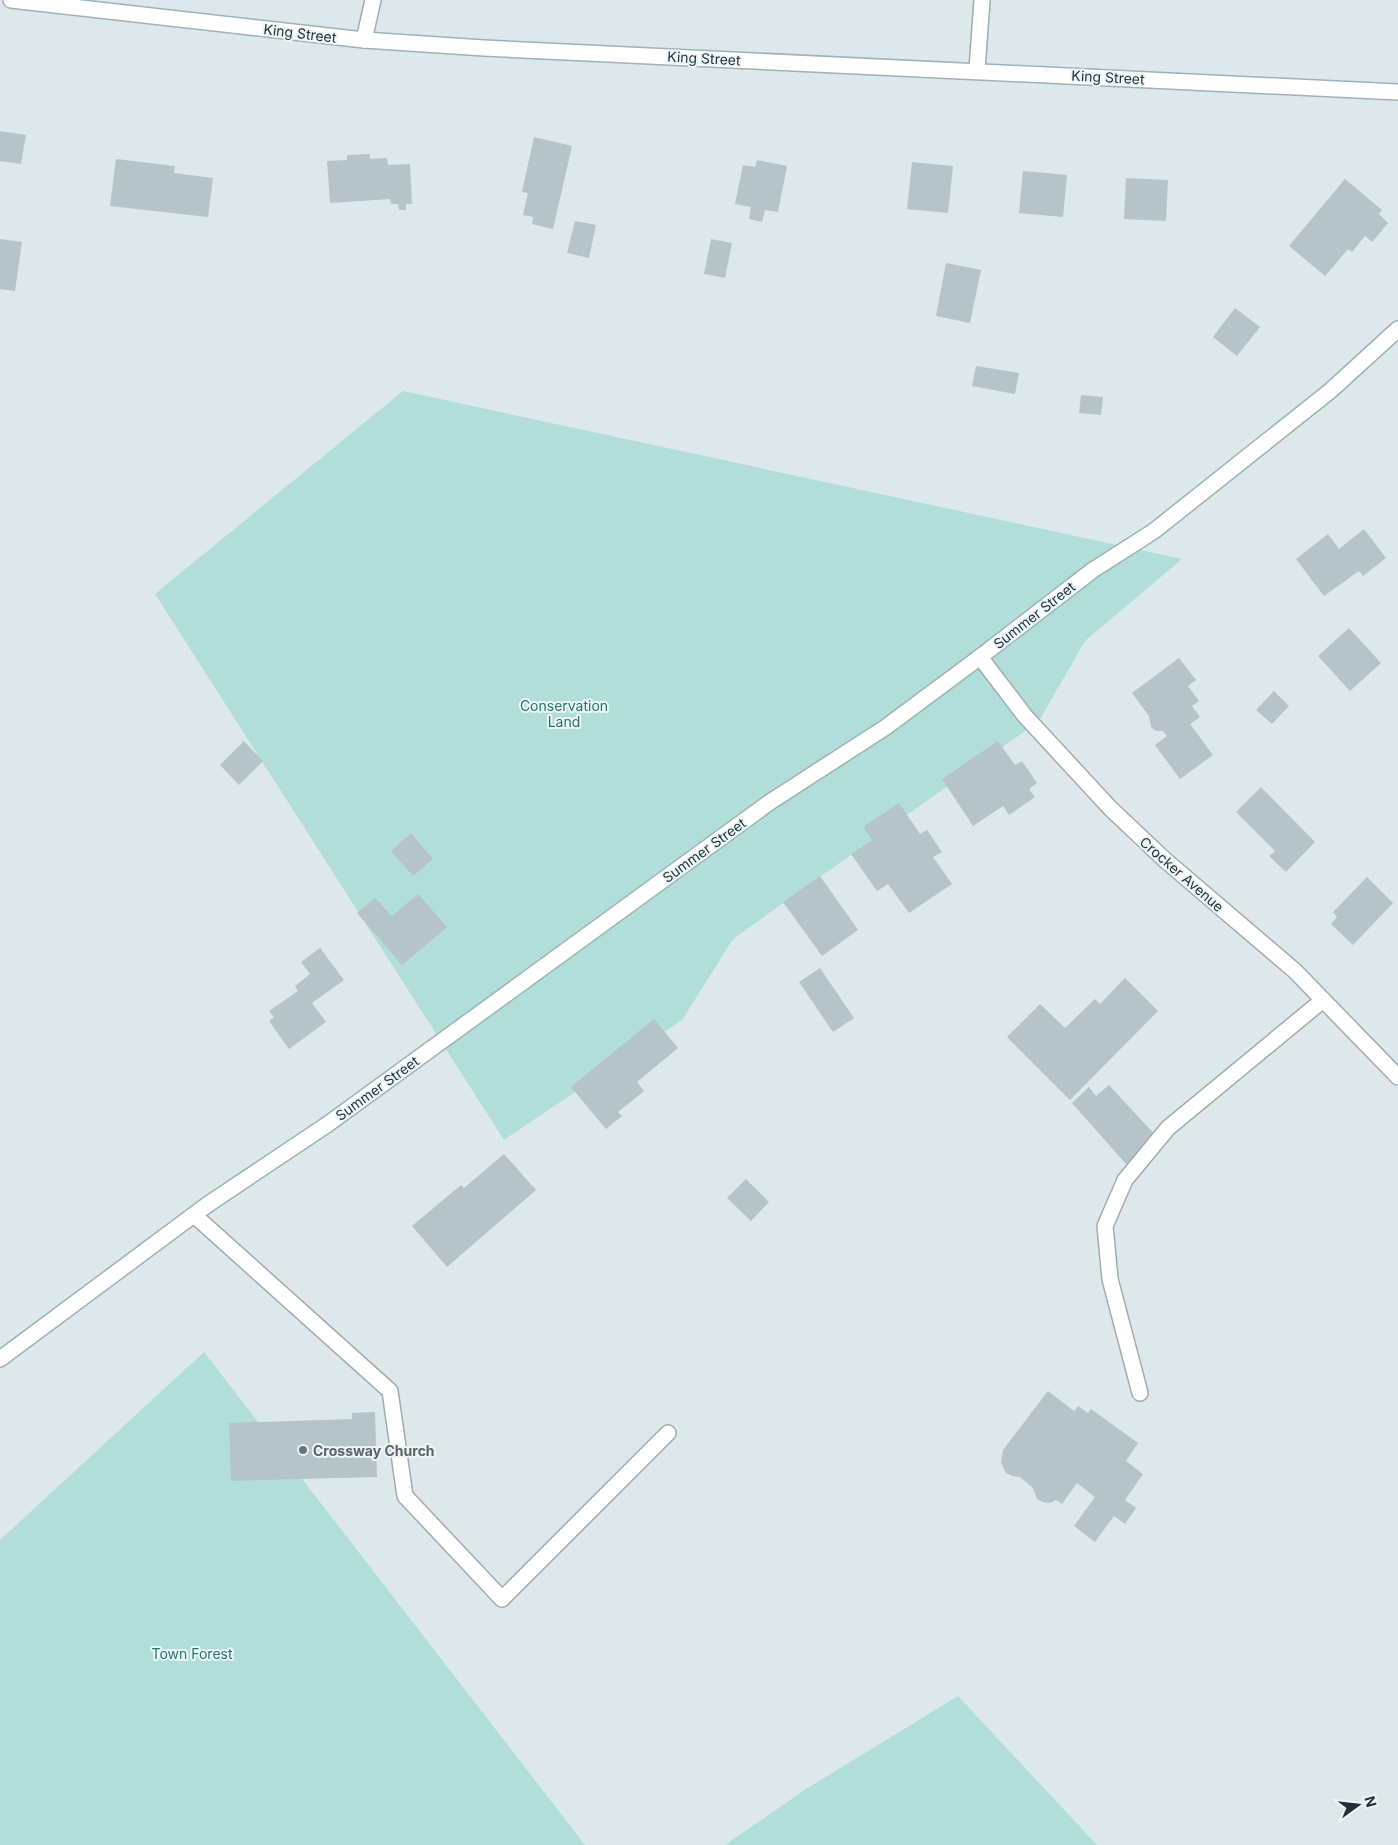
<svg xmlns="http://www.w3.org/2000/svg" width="1398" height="1845" font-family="Inter,sans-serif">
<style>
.green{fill:#b2deda}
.building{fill:#b4c4c8}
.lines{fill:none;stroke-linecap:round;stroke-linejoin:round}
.lane-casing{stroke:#9fadb2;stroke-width:18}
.street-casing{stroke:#9fadb2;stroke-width:18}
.secondary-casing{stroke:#9db2ba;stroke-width:18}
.lane{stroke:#fff;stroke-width:15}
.street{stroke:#fff;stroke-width:15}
.secondary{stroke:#fff;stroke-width:15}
.worship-dot{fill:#6b7280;stroke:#ecf6f7;stroke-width:2}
.labels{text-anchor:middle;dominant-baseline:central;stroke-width:4;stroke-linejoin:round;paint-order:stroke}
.street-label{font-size:14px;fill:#1d303b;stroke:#ecf6f7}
.park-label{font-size:14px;fill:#237475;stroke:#ecf6f7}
.worship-label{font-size:14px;font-weight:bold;fill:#5b616d;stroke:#ecf6f7;text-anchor:start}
</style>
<rect width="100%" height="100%" fill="#dce8ea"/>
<g class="green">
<path d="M403,391L1182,559L1085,641L1039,721L733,939L682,1020L504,1140L155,594Z"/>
<path d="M204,1352L585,1845H0V1540Z"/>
<path d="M958,1696L1097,1845H725L806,1789Z"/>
</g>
<g class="building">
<path d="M0,131L26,135L21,164L0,161Z"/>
<path d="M534,137L572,146L553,229L532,224L533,217L523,215L528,193L522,192Z"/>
<path d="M370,154V159L387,158L388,165L410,164L412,204H406V210H399L398,204H391L390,199L330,203L327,161L347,160V155Z"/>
<path d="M116,159L175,166L174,173L213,178L208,217L110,206Z"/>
<path d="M757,160L787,166L778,212L765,210L762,222L749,219L751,207L735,204L743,165L755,167Z"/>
<path d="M912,162L953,166L948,213L907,209Z"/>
<path d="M1023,171L1067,175L1063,217L1019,213Z"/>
<path d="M1126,178L1168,180L1166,221L1124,219Z"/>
<path d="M1345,179L1382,210L1379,214L1388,223L1372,242L1365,236L1352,252L1348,249L1325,276L1289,246Z"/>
<path d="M575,221L596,225L589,258L567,253Z"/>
<path d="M0,239L22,242L15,291L0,289Z"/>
<path d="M711,239L732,243L725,278L704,274Z"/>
<path d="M946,263L981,270L970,323L936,316Z"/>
<path d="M1235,308L1260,327L1237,356L1213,337Z"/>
<path d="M976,366L1019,373L1015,394L972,386Z"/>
<path d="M1081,395L1103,397L1101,415L1079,413Z"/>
<path d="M1364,529L1386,558L1363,576L1359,571L1324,596L1296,559L1328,534L1339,549Z"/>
<path d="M1349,628L1381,663L1350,691L1318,656Z"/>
<path d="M1179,658L1196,680L1188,686L1199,701L1192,706L1200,717L1190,724L1213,755L1180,779L1155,745L1167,736L1163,731H1156L1151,727L1149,716L1132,693Z"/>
<path d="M1274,691L1289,706L1272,724L1256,710Z"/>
<path d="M244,741L263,761L239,785L220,765Z"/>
<path d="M998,741L1015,765L1022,761L1037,783L1029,789L1035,797L1009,815L1003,806L973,826L942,779Z"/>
<path d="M1261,787L1315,842L1286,872L1269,856L1275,851L1236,812Z"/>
<path d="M899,803L920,834L927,830L942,852L933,857L952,884L909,913L888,884L877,891L851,854L872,840L863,827Z"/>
<path d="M411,833L433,859L413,876L391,851Z"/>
<path d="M820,876L858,930L822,956L783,902Z"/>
<path d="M1367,877L1393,903L1353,945L1331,924L1337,917L1333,912Z"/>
<path d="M418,894L447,927L402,965L357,913L375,898L392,916Z"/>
<path d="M320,948L344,980L312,1003L326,1022L289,1049L269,1021L274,1017L269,1011L298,991L295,986L310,974L301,962Z"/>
<path d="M820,968L854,1018L833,1032L799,982Z"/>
<path d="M1125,978L1158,1011L1070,1100L1007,1037L1040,1004L1065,1028L1095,999L1100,1004Z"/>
<path d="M654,1019L678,1048L637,1082L644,1091L618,1112L622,1116L606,1129L571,1087Z"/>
<path d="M1109,1085L1156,1136L1126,1164L1072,1103L1089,1087L1096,1096Z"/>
<path d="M504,1154L536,1190L447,1267L412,1226L461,1185L464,1188Z"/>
<path d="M746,1179L769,1202L751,1221L727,1198Z"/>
<path d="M1048,1391L1074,1411L1078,1406L1088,1413L1091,1409L1138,1443L1126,1461L1143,1474L1125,1500L1136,1508L1125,1524L1114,1516L1095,1542L1074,1526L1095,1497L1077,1483L1062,1504L1056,1500L1050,1503L1043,1502L1037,1499L1033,1488L1020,1477L1013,1476L1006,1473L1001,1463L1003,1450Z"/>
<path d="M375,1412L377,1477L231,1481L229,1423L352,1419V1413Z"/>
</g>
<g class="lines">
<defs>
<g id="lane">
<path d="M977,70L982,0"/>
<path d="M194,1215L390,1391L405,1496L502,1599L668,1433"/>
<path d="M1140,1393L1110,1279L1105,1226L1125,1180L1168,1128L1323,1000"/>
</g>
<g id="street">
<path d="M364,40L373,0"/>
<path d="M980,657L1025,716L1110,808L1165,860L1295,971L1398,1077"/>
</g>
<g id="secondary">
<path d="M11,0L364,40L484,48L1398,92"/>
<path d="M0,1359L207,1205L328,1124L770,802L886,727L980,657L1093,570L1154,531L1330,391L1398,329"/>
</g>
</defs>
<use href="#lane" class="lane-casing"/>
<use href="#street" class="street-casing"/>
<use href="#secondary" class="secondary-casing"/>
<use href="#lane" class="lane"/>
<use href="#street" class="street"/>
<use href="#secondary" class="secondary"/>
</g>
<circle class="worship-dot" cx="303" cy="1450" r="5"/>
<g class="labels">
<g class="street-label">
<text transform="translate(300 33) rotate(7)">King Street</text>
<text transform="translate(704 58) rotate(3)">King Street</text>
<text transform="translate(1108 77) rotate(3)">King Street</text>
<text transform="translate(1034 615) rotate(-38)">Summer Street</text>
<text transform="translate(704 850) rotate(-36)">Summer Street</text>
<text transform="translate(1182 874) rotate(41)">Crocker Avenue</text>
<text transform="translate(377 1088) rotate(-36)">Summer Street</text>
</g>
<g class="park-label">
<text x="564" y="705">Conservation<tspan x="564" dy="16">Land</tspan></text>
<text x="192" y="1653">Town Forest</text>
</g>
<g class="worship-label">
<text x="313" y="1450">Crossway Church</text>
</g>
</g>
<g transform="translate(1358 1805) rotate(75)" stroke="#ecf6f7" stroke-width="4" paint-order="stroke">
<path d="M0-4L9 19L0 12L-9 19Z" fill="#1d303b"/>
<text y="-8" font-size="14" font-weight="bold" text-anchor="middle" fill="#1d303b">N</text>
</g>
</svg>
